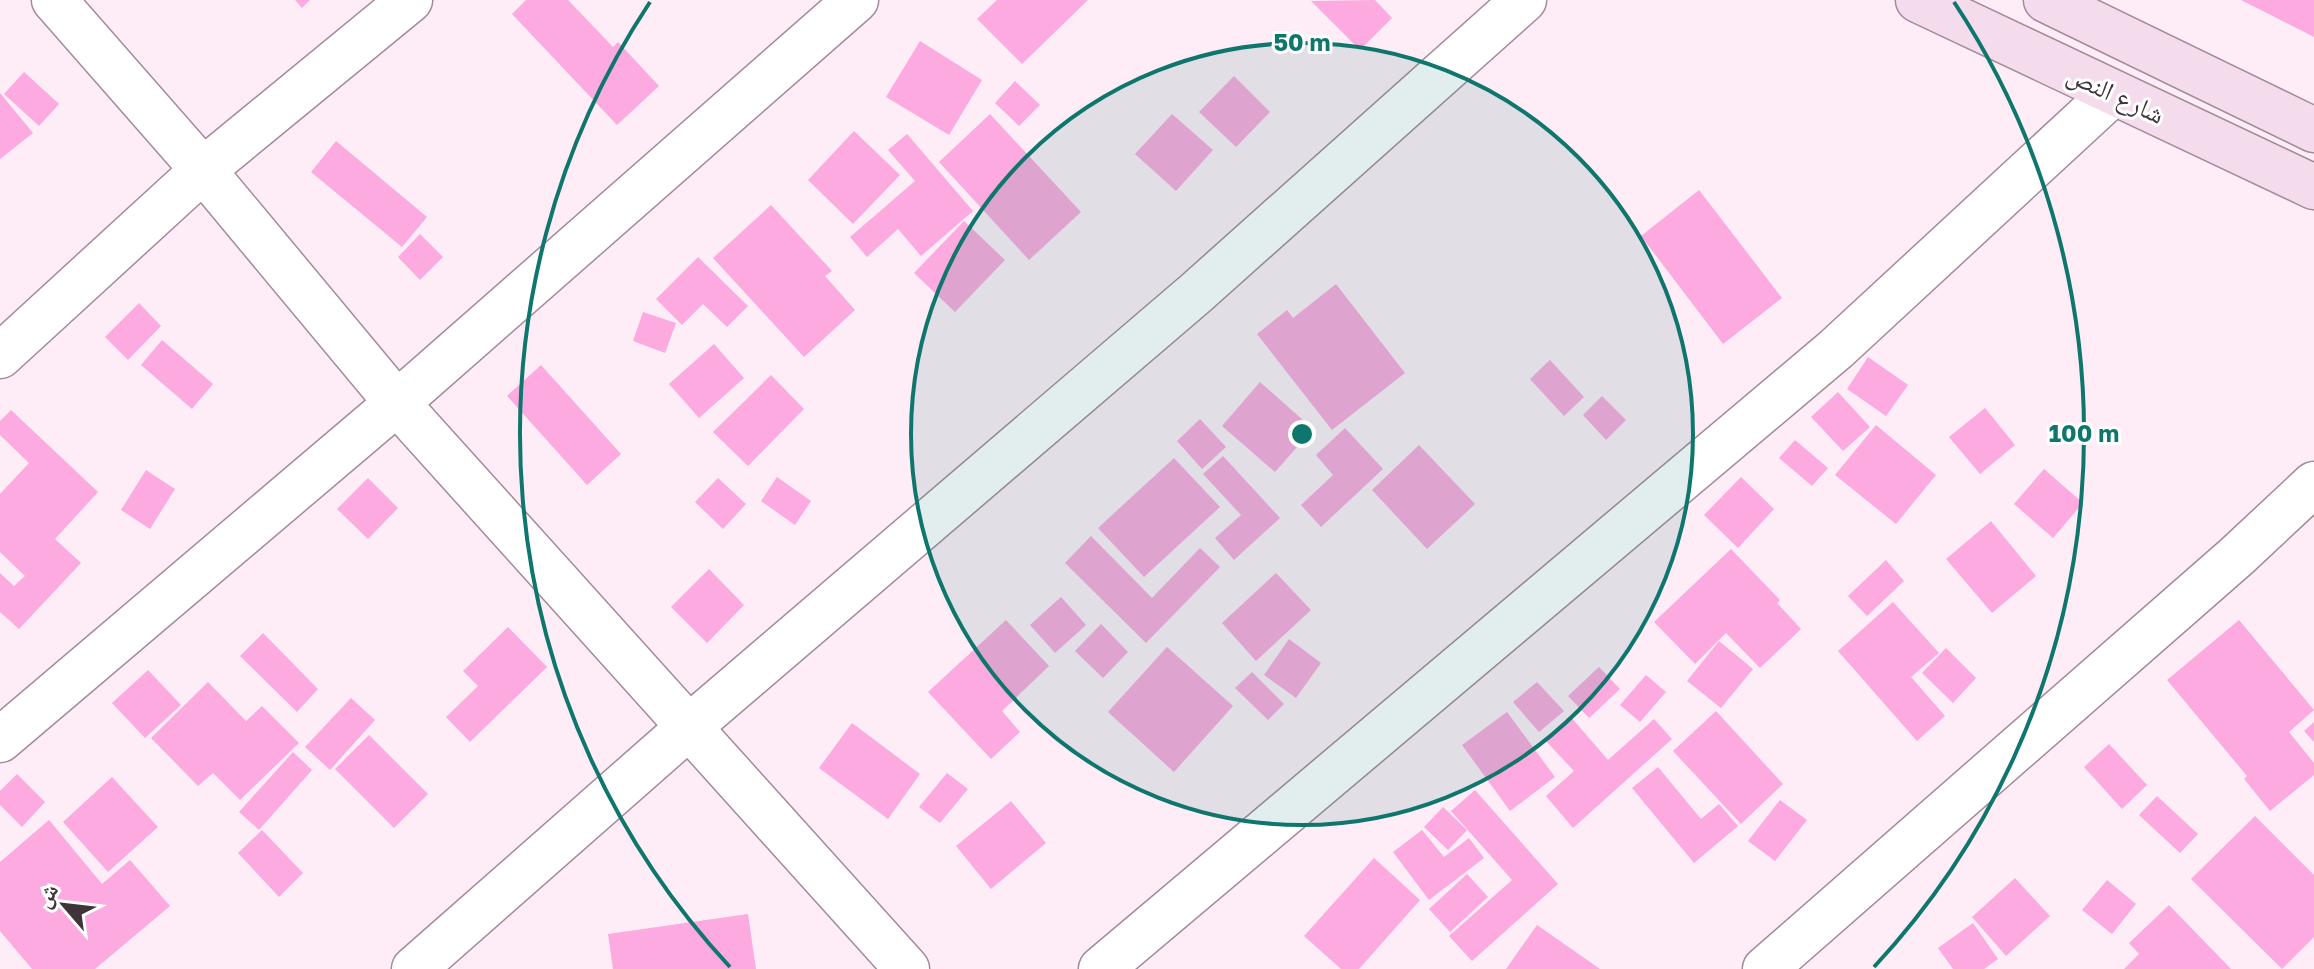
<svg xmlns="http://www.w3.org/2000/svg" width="2314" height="969" font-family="'Golos Text','Noto Naskh Arabic',sans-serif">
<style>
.building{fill:#fcaadf}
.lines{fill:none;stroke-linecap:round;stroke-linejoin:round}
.minor-casing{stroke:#a48a9a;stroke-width:47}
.secondary-casing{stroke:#a48a9a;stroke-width:47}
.minor{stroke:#fff;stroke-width:44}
.secondary{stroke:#f5dcec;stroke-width:44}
.ring{fill:none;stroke:#0f766e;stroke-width:4}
.labels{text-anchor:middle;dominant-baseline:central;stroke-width:6;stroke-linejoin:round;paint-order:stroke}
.street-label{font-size:26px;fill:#3e343a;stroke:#fff}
.centre{fill:#0f766e;stroke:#fff;stroke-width:4}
.ring-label{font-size:24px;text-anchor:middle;font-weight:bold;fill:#0f766e;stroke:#fff;stroke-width:6;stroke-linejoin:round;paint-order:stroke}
</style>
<rect width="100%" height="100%" fill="#feedf7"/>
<g class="building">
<path d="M295,0H310L302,8Z"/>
<path d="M526,0H568L613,47L618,42L659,86L617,125L512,14Z"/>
<path d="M997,0H1088L1022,64L977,19Z"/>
<path d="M1375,0L1392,18L1360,50L1311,1Z"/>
<path d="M2241,0H2314V37Z"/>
<path d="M920,41L982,80L949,135L886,97Z"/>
<path d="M24,72L59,104L39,126L4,94Z"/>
<path d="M1234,76L1270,112L1236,147L1199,112Z"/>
<path d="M1015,81L1040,105L1019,126L995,103Z"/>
<path d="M0,93L33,133L0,159Z"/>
<path d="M990,114L1081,212L1029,260L939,162Z"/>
<path d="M1172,114L1213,150L1176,191L1135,154Z"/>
<path d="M854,131L900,175L853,224L808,180Z"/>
<path d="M907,134L973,211L921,256L898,229L867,257L850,237L915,181L888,150Z"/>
<path d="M336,141L427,217L402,247L311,172Z"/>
<path d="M1699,190L1782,298L1723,344L1641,236Z"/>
<path d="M771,205L832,271L825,276L855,310L804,357L713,258Z"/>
<path d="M964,221L1005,260L955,312L914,273Z"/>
<path d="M420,234L443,257L420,280L398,257Z"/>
<path d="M698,257L748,306L727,327L703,304L682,325L656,299Z"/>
<path d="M1336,284L1405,373L1332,430L1257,334L1287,310L1293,318Z"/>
<path d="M139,303L161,326L128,360L105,337Z"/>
<path d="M643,312L676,323L665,353L633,341Z"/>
<path d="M162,340L213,384L192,409L141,365Z"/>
<path d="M714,344L744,378L699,418L669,384Z"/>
<path d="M1868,357L1908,385L1886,416L1847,389Z"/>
<path d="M1550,360L1584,397L1564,416L1530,379Z"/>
<path d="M541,365L621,454L587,485L507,396Z"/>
<path d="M771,375L804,409L748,466L713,432Z"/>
<path d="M1260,382L1313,429L1275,472L1222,426Z"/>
<path d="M1838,392L1870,427L1843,451L1811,417Z"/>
<path d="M1602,396L1626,420L1606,440L1583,415Z"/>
<path d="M1985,408L2015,445L1980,474L1949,437Z"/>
<path d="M11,410L98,492L55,539L81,563L19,629L0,612V573L14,586L25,576L0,552V494L29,463L0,435V421Z"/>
<path d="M1200,419L1226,447L1202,469L1177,441Z"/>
<path d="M1876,425L1936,475L1896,524L1835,475Z"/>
<path d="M1345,428L1383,469L1321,527L1301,505L1333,475L1316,455Z"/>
<path d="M1795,440L1828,468L1812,486L1779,458Z"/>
<path d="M1419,445L1475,504L1427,549L1372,490Z"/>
<path d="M1223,456L1280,518L1234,560L1215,538L1241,515L1203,474Z"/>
<path d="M1174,458L1220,507L1144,577L1098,528Z"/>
<path d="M2044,469L2083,503L2053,538L2014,504Z"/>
<path d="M146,470L175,489L150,529L121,510Z"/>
<path d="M777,477L811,501L795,525L761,501Z"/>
<path d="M1741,477L1774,509L1738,548L1704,515Z"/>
<path d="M368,478L398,508L368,539L337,509Z"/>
<path d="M718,478L746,504L723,529L695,502Z"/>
<path d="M1991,521L2036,576L1992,613L1946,559Z"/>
<path d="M1091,536L1152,598L1200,548L1220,567L1146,643L1065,563Z"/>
<path d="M1731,549L1780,600L1777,603L1801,629L1760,668L1726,633L1695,664L1654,622Z"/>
<path d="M1886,560L1904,581L1867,616L1848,596Z"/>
<path d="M709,569L744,605L707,643L671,607Z"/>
<path d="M1276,573L1311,610L1256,661L1222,623Z"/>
<path d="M1061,597L1086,625L1055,653L1030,625Z"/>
<path d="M1893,602L1939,653L1911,677L1945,716L1917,741L1838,651Z"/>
<path d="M1006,620L1049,666L1002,711L1020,732L991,759L928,692Z"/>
<path d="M2239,620L2314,710L2289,732L2314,763V775L2270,811L2244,779L2247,776L2167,680Z"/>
<path d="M1101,624L1128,652L1103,678L1075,651Z"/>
<path d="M508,627L547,667L470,742L446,717L478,686L463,671Z"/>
<path d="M263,633L318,689L297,712L240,656Z"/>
<path d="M1289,639L1321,663L1296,698L1264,675Z"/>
<path d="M1719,641L1753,669L1721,708L1687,681Z"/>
<path d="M1167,647L1233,706L1174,772L1108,712Z"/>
<path d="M1946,648L1976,678L1953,703L1922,673Z"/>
<path d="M1599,667L1620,689L1589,718L1568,696Z"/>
<path d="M148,670L181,705L145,738L112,703Z"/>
<path d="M1252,672L1284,704L1268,720L1235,688Z"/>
<path d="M1646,675L1666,692L1640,722L1620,705Z"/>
<path d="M208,682L246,721L262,706L299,743L240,800L213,773L198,786L151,738Z"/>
<path d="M1537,682L1564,711L1539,732L1513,702Z"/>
<path d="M351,698L375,720L330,770L305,747Z"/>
<path d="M1716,711L1783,784L1741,824L1673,751Z"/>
<path d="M1507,712L1555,777L1510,811L1462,745Z"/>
<path d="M1570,716L1608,760L1654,719L1672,739L1573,828L1546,796L1574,771L1544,739Z"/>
<path d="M2314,722V742L2304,731Z"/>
<path d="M852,723L920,774L888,819L819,768Z"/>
<path d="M369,735L428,794L394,828L335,769Z"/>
<path d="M2109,744L2147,785L2122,809L2084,767Z"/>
<path d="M293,752L312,770L259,830L239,812Z"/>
<path d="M1658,767L1701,819L1719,804L1738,826L1694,863L1632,788Z"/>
<path d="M947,773L968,789L940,823L919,807Z"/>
<path d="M17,774L45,802L22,827L0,805V791Z"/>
<path d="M112,777L158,827L108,872L63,822Z"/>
<path d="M1475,790L1558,884L1472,961L1449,936L1512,880L1451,811Z"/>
<path d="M2157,796L2198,834L2180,853L2139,815Z"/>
<path d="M1780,800L1807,820L1775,861L1748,841Z"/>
<path d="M1011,801L1046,843L991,889L956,846Z"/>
<path d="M1443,807L1467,830L1448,850L1424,827Z"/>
<path d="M2255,816L2314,875V937L2282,969L2191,879Z"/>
<path d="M49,820L102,884L130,860L170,906L95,969H32L0,931V862Z"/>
<path d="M262,830L303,873L279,897L238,853Z"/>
<path d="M1422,830L1444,857L1469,838L1484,858L1429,900L1393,852Z"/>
<path d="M1374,858L1420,900L1359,969H1341L1304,936Z"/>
<path d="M1467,874L1488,897L1450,932L1429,909Z"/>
<path d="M2015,878L2050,916L2006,956L1972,917Z"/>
<path d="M2107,880L2136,904L2112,934L2082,910Z"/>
<path d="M2169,905L2231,969H2124L2139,954L2129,943Z"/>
<path d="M748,914L756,969H613L608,934Z"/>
<path d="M1973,923L1998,959L1984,969H1953L1938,948Z"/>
<path d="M1537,925L1600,969H1506Z"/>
</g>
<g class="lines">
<defs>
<g id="minor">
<path d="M54,0L203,170L397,403L907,969"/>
<path d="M0,356L203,170L410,0"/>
<path d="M0,740L397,403L856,0"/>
<path d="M414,969L689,727L1196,293L1524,0"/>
<path d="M1101,969L1836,349L2113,93"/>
<path d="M1765,969L2237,556L2314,484"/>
</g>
<g id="secondary">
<path d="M1918,0L2314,187"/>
<path d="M2046,0L2314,130"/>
</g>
</defs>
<use href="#minor" class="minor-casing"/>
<use href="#secondary" class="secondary-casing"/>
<use href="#minor" class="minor"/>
<use href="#secondary" class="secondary"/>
</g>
<circle cx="1302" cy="434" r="391" fill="#0f766e" fill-opacity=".12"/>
<g class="ring">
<circle cx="1302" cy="434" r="391"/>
<path d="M730 967A782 782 0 0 1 650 2M1954 2A782 782 0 0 1 1874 967"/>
</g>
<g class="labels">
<g class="street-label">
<text transform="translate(2116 94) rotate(25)">شارع النص</text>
</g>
</g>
<circle cx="1302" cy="434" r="12" class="centre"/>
<g class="ring-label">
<text x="1302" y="51">50 m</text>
<text x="2084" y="442">100 m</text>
</g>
<g transform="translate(64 905) rotate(298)" stroke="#ffffff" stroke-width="6" paint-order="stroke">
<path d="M0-6L14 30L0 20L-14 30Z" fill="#3e343a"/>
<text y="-12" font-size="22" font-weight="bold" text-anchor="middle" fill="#3e343a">ش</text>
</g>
</svg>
